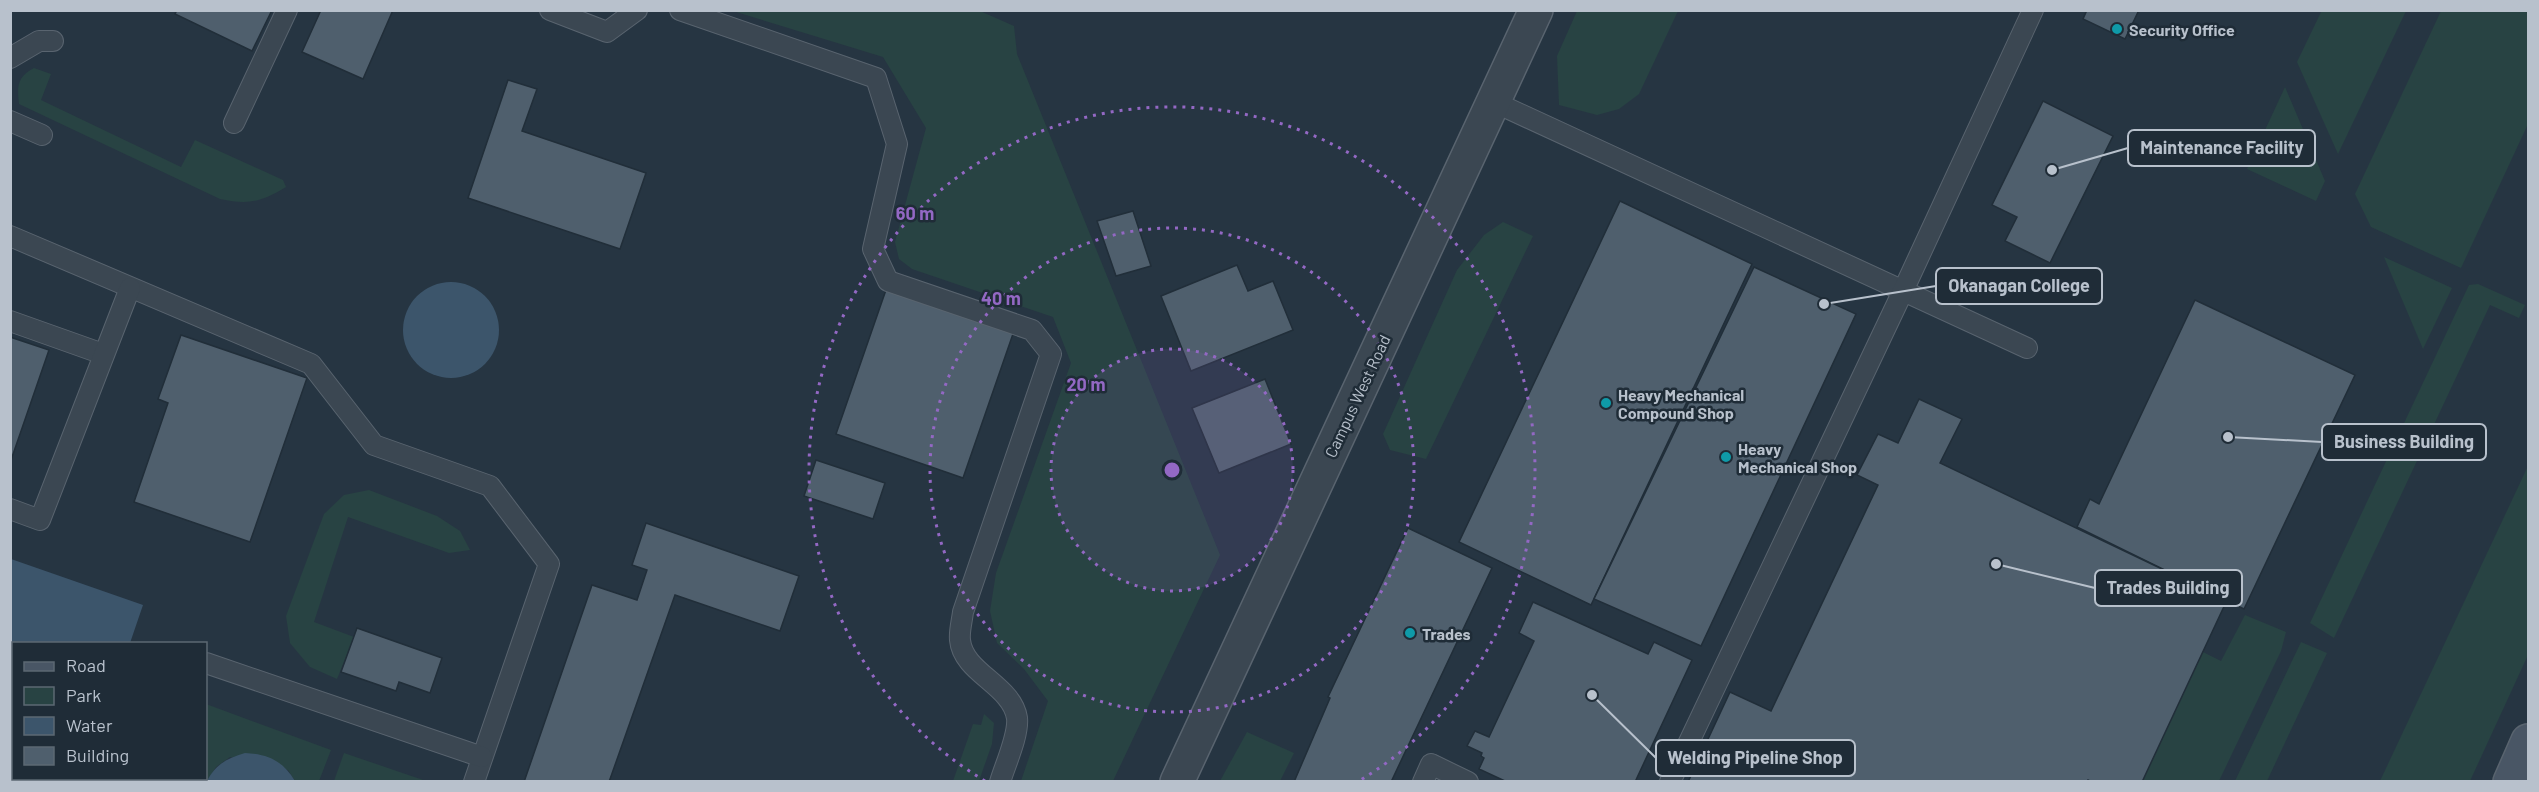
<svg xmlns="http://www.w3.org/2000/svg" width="2539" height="792" font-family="Barlow,sans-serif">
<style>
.green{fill:#284343}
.water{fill:#3c556b}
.building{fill:#4f5f6d;stroke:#212e39;stroke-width:1.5}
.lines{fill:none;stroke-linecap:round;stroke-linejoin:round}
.lane-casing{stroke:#59646f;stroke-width:22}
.street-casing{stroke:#59646f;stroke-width:36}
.secondary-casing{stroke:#59646f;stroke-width:36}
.lane{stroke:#3b4752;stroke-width:20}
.street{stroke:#3b4752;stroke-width:33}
.secondary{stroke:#495665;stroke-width:33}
.ring{fill:none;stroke:#9368c4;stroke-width:3;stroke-dasharray:3 6}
.culture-dot{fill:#0f9aa8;stroke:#1f2c37;stroke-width:2}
.labels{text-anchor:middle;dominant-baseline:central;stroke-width:5;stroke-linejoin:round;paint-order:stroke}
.poi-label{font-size:16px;font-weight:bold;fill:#b8c1cc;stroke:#1f2c37;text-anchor:start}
.street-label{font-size:16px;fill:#b8c1cc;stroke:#1f2c37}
.centre{fill:#9368c4;stroke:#1f2c37;stroke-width:3}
.ring-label{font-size:18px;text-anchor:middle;font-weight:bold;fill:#9368c4;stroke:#1f2c37;stroke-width:5;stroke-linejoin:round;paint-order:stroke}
.leader{fill:none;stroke:#b8c1cc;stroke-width:2}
.callout-dot{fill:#b8c1cc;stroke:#1f2c37;stroke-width:2}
.callout{fill:#1f2c37;stroke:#b8c1cc;stroke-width:2}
.callout-label{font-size:18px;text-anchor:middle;font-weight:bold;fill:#b8c1cc}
</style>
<rect width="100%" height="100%" fill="#263542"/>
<g class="green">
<path d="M2322,10L2406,11L2338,154L2297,62Z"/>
<path d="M733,11H980L1014,26L1017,54L1220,555L1113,781H1021L1048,701L1024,669L997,643L990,611L996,573L1071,363L1053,317L912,269L899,259L895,242L926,128L883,57Z"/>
<path d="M1577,11H1678L1639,94L1619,109L1597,115L1559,105L1557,56Z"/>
<path d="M2441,11H2528V124L2461,268L2371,227L2355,194Z"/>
<path d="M34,68L51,74L41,100L181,167L195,140L283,180L286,187C261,202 249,205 220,199L19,104C17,86 17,77 34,68Z"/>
<path d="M2285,87L2325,181L2316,201L2247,169Z"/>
<path d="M1503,222L1533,236L1426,459L1390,450L1383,434L1457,270L1484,235Z"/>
<path d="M2384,257L2452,288L2423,349Z"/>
<path d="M2478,284L2525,305L2519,318L2490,305L2334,638L2310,623L2469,285Z"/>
<path d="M2528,466V655L2470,781H2380Z"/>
<path d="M369,490L437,516L460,531L470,550L449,553L348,517L314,622L354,637L337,679L310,667L290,643L286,616L324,514L344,495Z"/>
<path d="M2245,615L2286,632L2281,651L2219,781L2141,782L2203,652L2221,661Z"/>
<path d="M2301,642L2327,653L2267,781H2235Z"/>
<path d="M206,704L331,750L319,781H295L288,770L230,757L216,767L207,781L127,782L128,778H206Z"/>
<path d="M984,714L994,723L992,744L979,781H953L973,724L981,725Z"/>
<path d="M1247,732L1294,753L1280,781H1220Z"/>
<path d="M344,753L426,781H334Z"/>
</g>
<g class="water">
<circle cx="451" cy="330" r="48"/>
<path d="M11,559L143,605L130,643L14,644V778L83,779L82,781H11Z"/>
<path d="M245,753C268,754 283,761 295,781H207C215,765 227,758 245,753Z"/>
</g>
<g class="building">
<path d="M177,10H272L252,51L175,14Z"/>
<path d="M321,10H393L363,79L302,52Z"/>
<path d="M2087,10H2139L2125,39L2083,19Z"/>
<path d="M508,80L537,89L522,131L646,173L620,249L468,198Z"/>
<path d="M2043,101L2113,136L2050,263L2005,241L2017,217L1992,205Z"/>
<path d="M1620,201L1752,264L1591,605L1459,542Z"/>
<path d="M1133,211L1151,266L1116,276L1097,221Z"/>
<path d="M1237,265L1248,291L1273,281L1293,330L1191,371L1161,296Z"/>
<path d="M1754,267L1856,314L1701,646L1594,599Z"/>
<path d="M887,287L1014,331L963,478L836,434Z"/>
<path d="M2195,300L2355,375L2244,609L2077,527L2090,499L2099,504Z"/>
<path d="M181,335L307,378L250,542L134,502L168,403L158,399Z"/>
<path d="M10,337L49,350L10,463Z"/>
<path d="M1265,379L1291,444L1219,473L1192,408Z"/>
<path d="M1919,399L1962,419L1940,463L2227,600L2142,782H2092L2088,780L2087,782H1688L1730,692L1771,711L1878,485L1857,475L1878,434L1898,443Z"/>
<path d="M816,460L885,483L873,519L804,496Z"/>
<path d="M646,523L799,576L780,631L675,595L609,782H524L592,585L637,600L647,570L632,565Z"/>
<path d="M1408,528L1492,568L1391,782H1294L1330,698L1328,697Z"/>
<path d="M1533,602L1648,654L1654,642L1692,660L1635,782H1507L1479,769L1484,758L1481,756L1482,753L1467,746L1475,731L1489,737L1534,641L1519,633Z"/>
<path d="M357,628L442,658L430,693L399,682L396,691L341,672Z"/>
</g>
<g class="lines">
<defs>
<g id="lane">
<path d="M550,10L607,32L637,10"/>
<path d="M680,10L876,78L897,144L873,249L888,281L1032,330L1051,354L963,612C962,621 959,631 960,640C963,673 1012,685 1017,718C1019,735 1005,765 1000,782"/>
<path d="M10,58L39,41H53"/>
<path d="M1494,102L2027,348"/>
<path d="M10,121L42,135"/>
<path d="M234,123L287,10"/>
<path d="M10,236L311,364L374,445L490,486L549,564L474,782"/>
<path d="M10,321L103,354"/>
<path d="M10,509L40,520L130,288"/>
<path d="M206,663L482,757"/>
<path d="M106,782L107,778"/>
<path d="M1423,782L1431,764L1468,782"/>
<path d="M1670,782L1903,291L2033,10"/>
</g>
<path id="street" d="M1177,782L1536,10"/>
<path id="secondary" d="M2510,782L2528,741"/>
</defs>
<use href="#lane" class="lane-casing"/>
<use href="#street" class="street-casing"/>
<use href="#secondary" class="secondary-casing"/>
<use href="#lane" class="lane"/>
<use href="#street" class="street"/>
<use href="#secondary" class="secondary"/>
</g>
<circle cx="1172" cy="470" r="121" fill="#9368c4" fill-opacity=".12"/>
<g class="ring">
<circle cx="1172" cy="470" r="121"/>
<circle cx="1172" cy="470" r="242"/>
<path d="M985 781A363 363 0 1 1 1359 781"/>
</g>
<g class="culture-dot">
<circle cx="2117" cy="29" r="6"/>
<circle cx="1606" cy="403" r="6"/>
<circle cx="1726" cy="457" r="6"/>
<circle cx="1410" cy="633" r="6"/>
</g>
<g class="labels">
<g class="poi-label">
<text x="2129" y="29">Security Office</text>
<text x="1618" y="394">Heavy Mechanical<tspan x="1618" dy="18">Compound Shop</tspan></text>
<text x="1738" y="448">Heavy<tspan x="1738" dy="18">Mechanical Shop</tspan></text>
<text x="1422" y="633">Trades</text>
</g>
<g class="street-label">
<text transform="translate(1357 396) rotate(-65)">Campus West Road</text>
</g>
</g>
<circle cx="1172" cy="470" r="9" class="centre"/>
<g class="ring-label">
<text x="915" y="220">60 m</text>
<text x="1001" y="305">40 m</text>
<text x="1086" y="391">20 m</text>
</g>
<path class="leader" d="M2052 170L2128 148M1824 304L1936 286M2228 437L2322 442M1996 564L2095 588M1592 695L1656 758"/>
<g class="callout-dot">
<circle cx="2052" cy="170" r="6"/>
<circle cx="1824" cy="304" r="6"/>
<circle cx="2228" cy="437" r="6"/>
<circle cx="1996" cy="564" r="6"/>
<circle cx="1592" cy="695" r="6"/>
</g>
<g class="callout">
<rect x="2128" y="130" width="187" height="36" rx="6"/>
<rect x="1936" y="268" width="166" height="36" rx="6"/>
<rect x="2322" y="424" width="164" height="36" rx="6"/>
<rect x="2095" y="570" width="147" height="36" rx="6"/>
<rect x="1656" y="740" width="199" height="36" rx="6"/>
</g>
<g class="callout-label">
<text x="2222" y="154">Maintenance Facility</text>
<text x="2019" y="292">Okanagan College</text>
<text x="2404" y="448">Business Building</text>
<text x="2168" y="594">Trades Building</text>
<text x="1755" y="764">Welding Pipeline Shop</text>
</g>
<rect width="2539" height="792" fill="none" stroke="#b8c1cc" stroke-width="24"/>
<rect x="12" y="642" width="195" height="138" fill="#1f2c37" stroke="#5c6873" stroke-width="1.5"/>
<rect x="24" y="662" width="30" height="9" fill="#495665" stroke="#5c6873" stroke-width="1.5"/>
<text x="66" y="672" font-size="18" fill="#b8c1cc">Road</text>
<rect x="24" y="687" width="30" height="18" fill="#284343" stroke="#5c6873" stroke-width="1.5"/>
<text x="66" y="702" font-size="18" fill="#b8c1cc">Park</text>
<rect x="24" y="717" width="30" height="18" fill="#3c556b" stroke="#5c6873" stroke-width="1.5"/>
<text x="66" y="732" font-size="18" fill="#b8c1cc">Water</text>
<rect x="24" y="747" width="30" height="18" fill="#4f5f6d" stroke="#5c6873" stroke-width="1.5"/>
<text x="66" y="762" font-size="18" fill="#b8c1cc">Building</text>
</svg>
